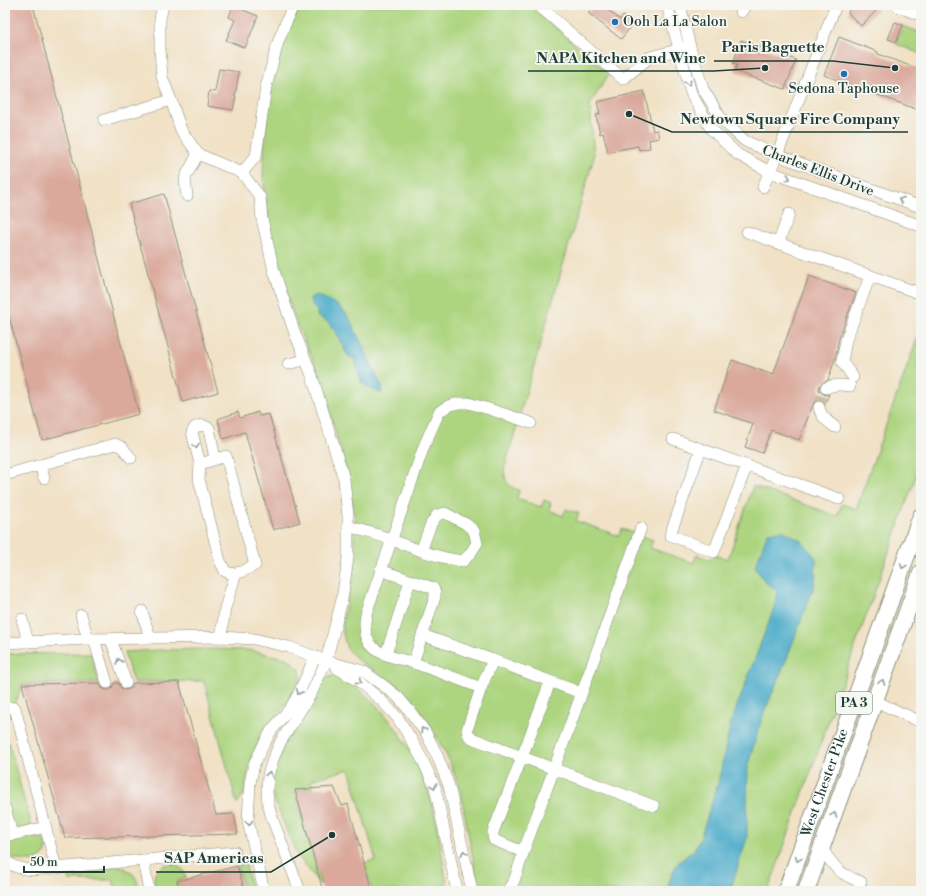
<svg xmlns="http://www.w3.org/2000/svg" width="926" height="896" font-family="'Libre Bodoni',serif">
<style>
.green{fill:#add580;stroke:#66895a}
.water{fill:#4aaac9;stroke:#34747e}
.building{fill:#daa99b}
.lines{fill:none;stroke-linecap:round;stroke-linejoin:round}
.minor-tunnel{stroke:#c7c0a8;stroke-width:11;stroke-dasharray:11 5.5;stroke-linecap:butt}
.minor-casing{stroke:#888f7c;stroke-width:12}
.highway-casing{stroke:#888f7c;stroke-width:18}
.minor{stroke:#fff;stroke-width:11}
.highway{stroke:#fff;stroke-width:16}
.oneway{stroke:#8f9e9a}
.poi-dot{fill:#1f6fb2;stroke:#f6f6f2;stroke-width:1.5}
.labels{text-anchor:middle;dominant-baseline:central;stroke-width:3.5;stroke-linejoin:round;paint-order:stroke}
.shield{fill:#f6f6f2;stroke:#60746d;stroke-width:1}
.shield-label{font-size:13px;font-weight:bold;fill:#1f3d34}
.poi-label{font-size:14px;fill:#1f3d34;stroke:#f6f6f2;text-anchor:start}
.street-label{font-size:14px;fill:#1f3d34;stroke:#f6f6f2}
.leader{fill:none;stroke:#1f3d34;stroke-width:1.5}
.callout-dot{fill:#1f3d34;stroke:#f6f6f2;stroke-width:1.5}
.callout-label{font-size:15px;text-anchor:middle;font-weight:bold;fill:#1f3d34;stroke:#f6f6f2;stroke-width:3.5;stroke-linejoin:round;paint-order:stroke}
</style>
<rect width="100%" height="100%" fill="#f6f6f2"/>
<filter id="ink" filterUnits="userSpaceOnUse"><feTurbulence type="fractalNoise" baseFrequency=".025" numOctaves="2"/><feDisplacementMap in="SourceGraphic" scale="8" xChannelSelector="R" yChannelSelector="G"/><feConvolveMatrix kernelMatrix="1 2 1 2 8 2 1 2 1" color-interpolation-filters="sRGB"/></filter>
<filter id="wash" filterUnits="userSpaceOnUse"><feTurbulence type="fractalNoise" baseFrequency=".012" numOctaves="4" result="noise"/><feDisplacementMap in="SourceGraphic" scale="16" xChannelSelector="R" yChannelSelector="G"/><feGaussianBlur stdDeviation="0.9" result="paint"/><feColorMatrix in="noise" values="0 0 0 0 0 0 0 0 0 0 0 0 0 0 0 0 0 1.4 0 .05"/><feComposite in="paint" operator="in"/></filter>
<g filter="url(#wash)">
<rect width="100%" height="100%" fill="#f1e1c5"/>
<g class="green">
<path d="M301,5H530L609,74L590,104L594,157L504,470C506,483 507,486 519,490L517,499L541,507L544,500L551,503L549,510L563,516L566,509L579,513L576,521L619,536L622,529L653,540L650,548L693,563L697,555L708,559L717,556L728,559L753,486L837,516L842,504L856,509L921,328V462L768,891H479L460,789L449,760L426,718L398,686L358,660L347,649L342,630L344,613L352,573L355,519L347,472L318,371L297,325L279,271L270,230L263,176L265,133L270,94L284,39Z"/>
<path d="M903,26L921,33V54L896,44Z"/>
<path d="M204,649L249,650L289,659L300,670L301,678L288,701L278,715L267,729L258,742L251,759L244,794L237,804L204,681L133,682L124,652L160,650Z"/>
<path d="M91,653L99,683L22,684L11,717L5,718V654Z"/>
<path d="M333,676C338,678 343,679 347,682C359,688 369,698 378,707C408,738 428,780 436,822C441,845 444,868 448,891H372L364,863L376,860L349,769L311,780L313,789L295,790L321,885L297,855L272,794V774L277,756L323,678Z"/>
<path d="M5,731L35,838L43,839L47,849L44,855L36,861H25L14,859L5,850Z"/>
<path d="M245,863L252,891H245L237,866Z"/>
<path d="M175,864L183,870L186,878L177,881L179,891H155L154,885L155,873L164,865Z"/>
<path d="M120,866C135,873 136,876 140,891H116L113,880H69L68,872Z"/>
</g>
<g class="water">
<path d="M316,295C330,300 344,307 351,321C353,326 355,331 358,336L382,387V394L365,386L361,382L354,358L348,356L336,333L328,322L317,316V311L312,306L310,298Z"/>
<path d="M784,531L800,540L816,558L815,583L787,658L762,718L748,764L747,810V838L730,891H666L674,869L679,862L694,850L700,839L718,783L731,722L774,608L777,590L765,582L755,567L768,532Z"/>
</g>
<g id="blocks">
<g class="building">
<path d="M5,5H33L139,414L42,440L5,302Z"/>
<path d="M595,5H610L607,9L620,20L623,16L633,24L621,39L588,13Z"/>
<path d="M851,5H882L861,26L848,13Z"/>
<path d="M233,6L258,16L245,48L226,40L235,20L229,17Z"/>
<path d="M895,22L903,25L896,42L888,39Z"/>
<path d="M839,37L878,52V54L921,70V111L824,75Z"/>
<path d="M741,40L796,60L785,89L735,71L737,64L733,63Z"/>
<path d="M219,69L239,72L235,97H236L233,110L207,106L209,91L215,92Z"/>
<path d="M644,91L653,131L657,130L659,138L649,140L650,148L639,150L638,146L608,152L603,133L600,134L596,115L600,114L597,102Z"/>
<path d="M164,194L218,392L183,402L129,204Z"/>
<path d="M809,276L856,293L839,338L835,359L828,380L821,384L819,387V390L822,393L825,395L829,394L825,404L821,400H817L814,402L799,440L771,430L762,453L745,447L753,424L714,410L732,360L773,375Z"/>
<path d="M238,412L240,418L258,412L259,416L269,414L300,522L273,530L245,432L223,439L218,419Z"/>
<path d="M179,682L216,815L234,814L238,834L65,838L22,684L100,683L102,688L106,690H109L112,688L114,683H119L121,688L125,690L129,689L131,688L133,683Z"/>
<path d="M334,787L342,806L348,804L372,891H323L295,790Z"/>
<path d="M237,866L245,891H179L177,881Z"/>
</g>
</g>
</g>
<g filter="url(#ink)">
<use href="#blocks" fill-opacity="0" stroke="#888f7c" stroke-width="1"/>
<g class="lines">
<path class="minor-tunnel" d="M819,407L826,388"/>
<defs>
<g id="minor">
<path d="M163,5L160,19V49L162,77L171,100L181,130L198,154L242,173L260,197L262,219L274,271L294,331L311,373L344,479L348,516V558L342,600L326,661L312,692L281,741L273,759L268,775L267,790L268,804L272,818L300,891"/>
<path d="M538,5L623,79L650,57L685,48"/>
<path d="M666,5L668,8L691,93L711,129L737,154L770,172L921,226"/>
<path d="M680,5L690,47L703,89L722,120L745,141L777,155L921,207"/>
<path d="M897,5L899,7L921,15"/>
<path d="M741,12L746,5"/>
<path d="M104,120L171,100"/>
<path d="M242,173L256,156L266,87L278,42L293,5"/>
<path d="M763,187L777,155L836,5"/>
<path d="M187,196L185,179L187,174L198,154"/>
<path d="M747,232L916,292"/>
<path d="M778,244L789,214"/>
<path d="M288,364L305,360"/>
<path d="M853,377L842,362L846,340L870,276"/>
<path d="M826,388C834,384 841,385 850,386"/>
<path d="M819,407C820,416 828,422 835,427"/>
<path d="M531,423L489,409L468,403H458L448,406L439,412L424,446L366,614C364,626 364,640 374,648C383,656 400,659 411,662C435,670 458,679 481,688L467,730L469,736L474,739L654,806"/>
<path d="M673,439L839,499"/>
<path d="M701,449L670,535L714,552L747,465"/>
<path d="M226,456L255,565L241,572L236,573L232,574L225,571L220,561L199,479L200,464Z"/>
<path d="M200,464L192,432L195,427L202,425L209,428L215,459"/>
<path d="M40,465L44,478"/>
<path d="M5,475L115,444L122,447L131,458"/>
<path d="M348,526C363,531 378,534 392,540C415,549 438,558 463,561L470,554L477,543L474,531L466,524L445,513L437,515L431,524L421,551"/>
<path d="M380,570L433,588L435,592V597L413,663"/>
<path d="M142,611L150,638"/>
<path d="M81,615L88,639"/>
<path d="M22,619L28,642"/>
<path d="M422,635L493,660"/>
<path d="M221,637L225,608L236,573"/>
<path d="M94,639L107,683"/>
<path d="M111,639L126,683"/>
<path d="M5,643L88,639L221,637L254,639L289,647L326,661L363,671L384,686L398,697L409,710L426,733L437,755L449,786L472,891"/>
<path d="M386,654L410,581"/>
<path d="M337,668L358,681L382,701L397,717L411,739L423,761L435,787L457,891"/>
<path d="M481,688L493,660L576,691L579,694L580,698L526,845L522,849L518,850L494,840L493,836V832L522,757L550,682"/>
<path d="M580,698L641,528"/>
<path d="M875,701L921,722"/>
<path d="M5,707L15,708L56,868"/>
<path d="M5,808L12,835L46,827"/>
<path d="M822,849C829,858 835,870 846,875C850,878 856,880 861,882"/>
<path d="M5,860C14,868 20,868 31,870L235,852"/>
<path d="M143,860L149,891"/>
<path d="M264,891L248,821L250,783L254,764L262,748L271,731L291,707L298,695L315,657"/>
<path d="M507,891L514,881L526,845"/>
</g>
<g id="highway">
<path id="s1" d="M786,891L921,516"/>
<path d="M806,891L921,573"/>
</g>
</defs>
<use href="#minor" class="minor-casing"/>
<use href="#highway" class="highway-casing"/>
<use href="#minor" class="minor"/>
<use href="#highway" class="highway"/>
</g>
<defs><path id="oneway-chevron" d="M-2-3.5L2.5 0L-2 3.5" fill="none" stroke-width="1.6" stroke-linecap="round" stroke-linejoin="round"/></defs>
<g class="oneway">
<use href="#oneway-chevron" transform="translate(688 83) rotate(75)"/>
<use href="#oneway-chevron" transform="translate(788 178) rotate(20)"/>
<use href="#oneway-chevron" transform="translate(901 200) rotate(-160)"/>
<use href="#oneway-chevron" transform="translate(196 446) rotate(76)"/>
<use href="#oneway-chevron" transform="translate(903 566) rotate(110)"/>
<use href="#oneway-chevron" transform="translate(119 661) rotate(-108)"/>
<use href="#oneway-chevron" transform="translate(359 682) rotate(38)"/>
<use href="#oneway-chevron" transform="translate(882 682) rotate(-70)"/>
<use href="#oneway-chevron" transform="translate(299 692) rotate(117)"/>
<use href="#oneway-chevron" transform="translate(423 730) rotate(-124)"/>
<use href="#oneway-chevron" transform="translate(269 774) rotate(-79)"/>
<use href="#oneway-chevron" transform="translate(434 786) rotate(70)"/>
<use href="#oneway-chevron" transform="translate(834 815) rotate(-70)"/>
<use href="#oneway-chevron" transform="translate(249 823) rotate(84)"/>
<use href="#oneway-chevron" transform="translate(464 853) rotate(-102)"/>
<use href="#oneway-chevron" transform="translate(798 859) rotate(110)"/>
</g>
</g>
<g class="poi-dot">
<circle cx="615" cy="22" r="4"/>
<circle cx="844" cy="74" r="4"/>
</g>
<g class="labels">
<rect class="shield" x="836" y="692" width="36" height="22" rx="3"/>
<g class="shield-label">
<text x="854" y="703">PA 3</text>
</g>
<g class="poi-label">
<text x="623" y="22">Ooh La La Salon</text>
<text x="844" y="89" text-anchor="middle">Sedona Taphouse</text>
</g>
<g class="street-label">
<text transform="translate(818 171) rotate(21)">Charles Ellis Drive</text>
<text stroke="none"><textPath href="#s1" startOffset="115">West Chester Pike</textPath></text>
</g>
</g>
<path class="leader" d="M895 68L833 61H714M765 68L714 71H528M629 114L672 132H908M332 835L271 872H156"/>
<g class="callout-dot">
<circle cx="895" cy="68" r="4"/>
<circle cx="765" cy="68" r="4"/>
<circle cx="629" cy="114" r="4"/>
<circle cx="332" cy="835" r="4"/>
</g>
<g class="callout-label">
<text x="773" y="52">Paris Baguette</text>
<text x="621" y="63">NAPA Kitchen and Wine</text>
<text x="790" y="124">Newtown Square Fire Company</text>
<text x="214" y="863">SAP Americas</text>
</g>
<rect width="926" height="896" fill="none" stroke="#f6f6f2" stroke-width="20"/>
<path d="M24 866v6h80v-6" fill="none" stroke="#1f3d34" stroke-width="2"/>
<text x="30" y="866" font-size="12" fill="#1f3d34" stroke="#f6f6f2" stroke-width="3" paint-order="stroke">50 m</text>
</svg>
